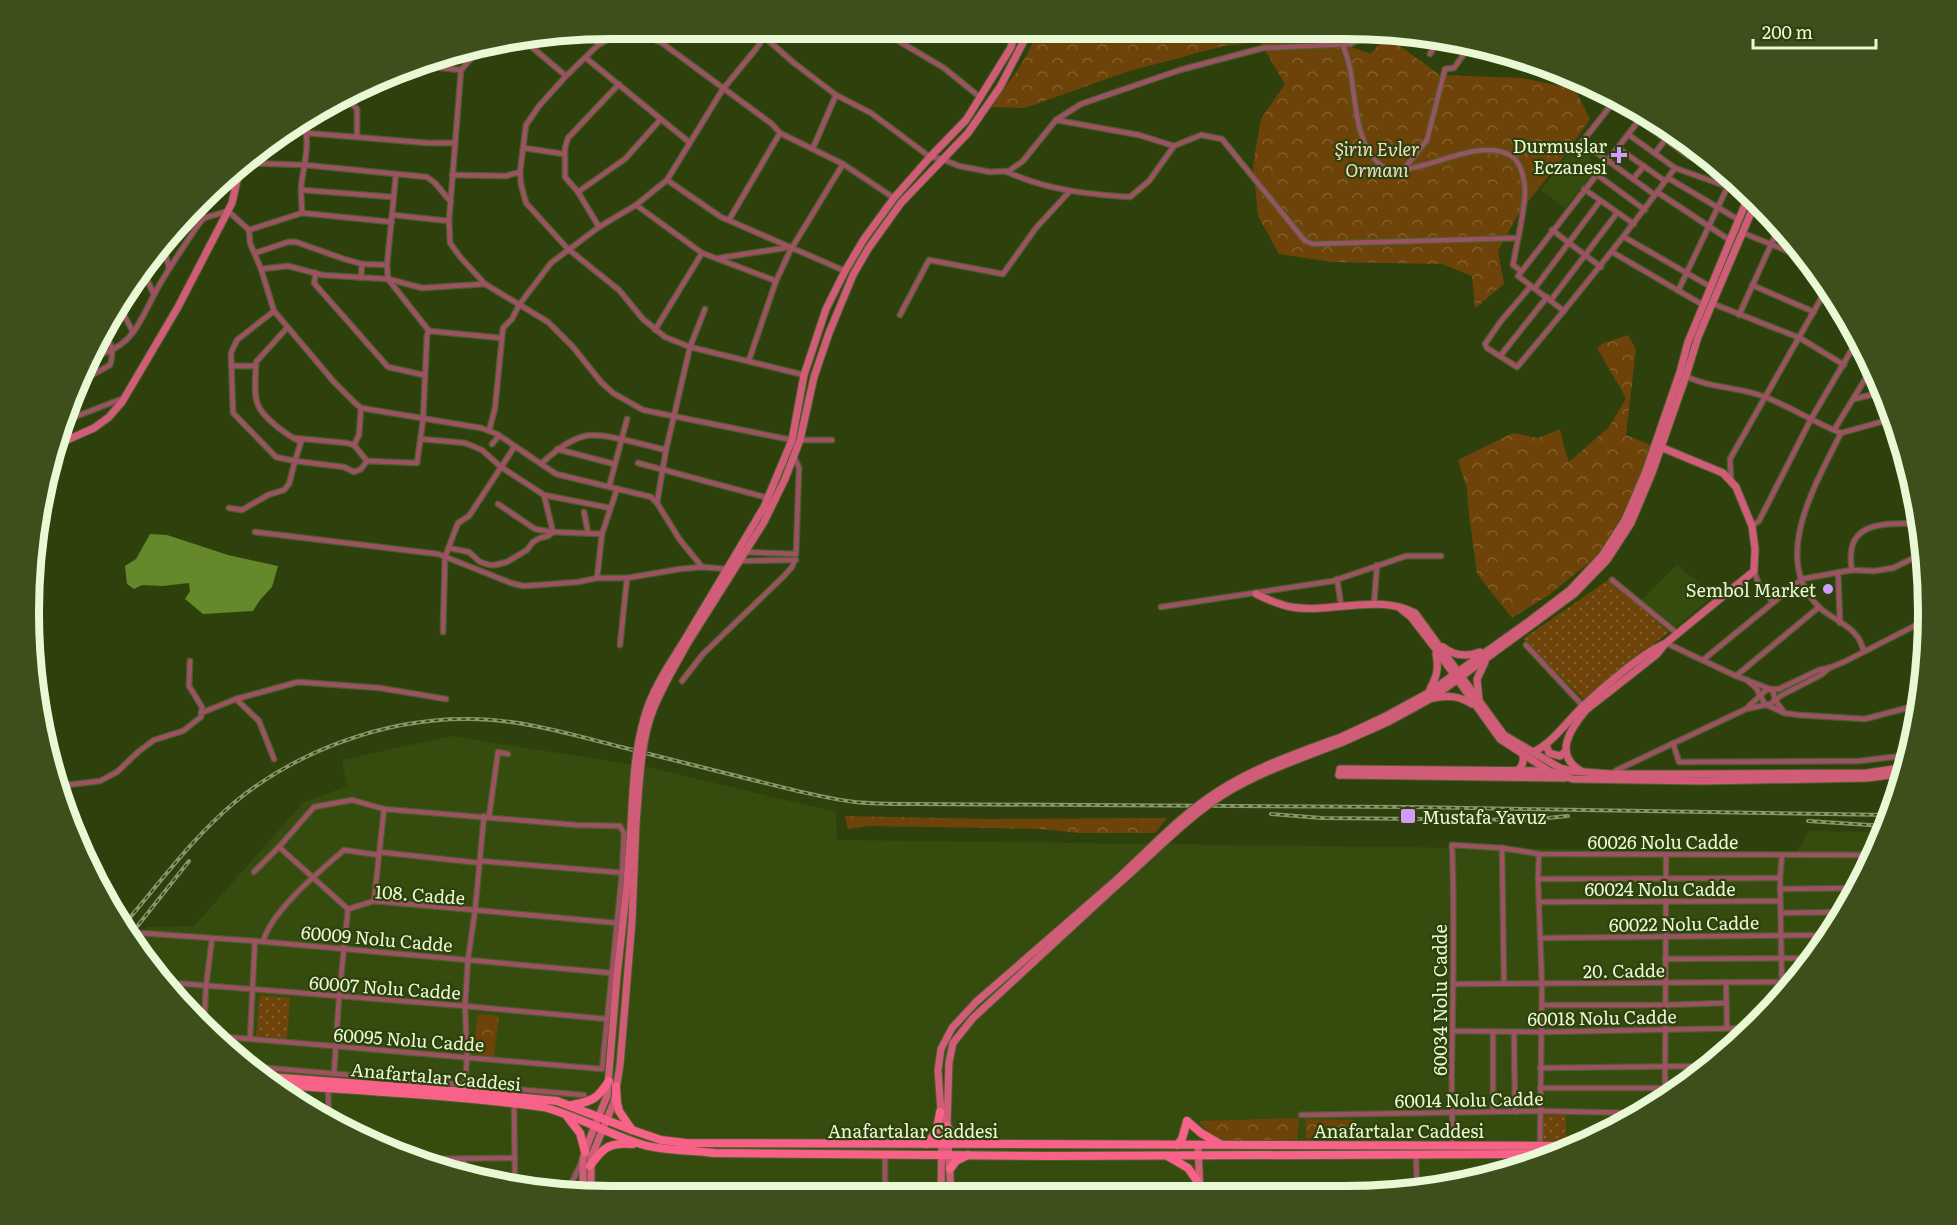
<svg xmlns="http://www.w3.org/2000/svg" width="1957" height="1225" font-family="Literata,serif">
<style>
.built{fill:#364b0e}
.green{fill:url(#green-dots)}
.forest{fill:url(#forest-crowns)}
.water{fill:#65882b}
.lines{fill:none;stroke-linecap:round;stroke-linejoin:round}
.street-casing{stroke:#4c5e2c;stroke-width:7}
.secondary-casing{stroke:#4c5e2c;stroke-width:9}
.primary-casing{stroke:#4c5e2c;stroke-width:10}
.street{stroke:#9c5262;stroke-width:4.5}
.secondary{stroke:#d05c78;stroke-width:7}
.primary{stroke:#f86289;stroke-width:8}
.rail-casing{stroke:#86986b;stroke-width:4}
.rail{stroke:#2e410c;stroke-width:1.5;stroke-dasharray:4.5;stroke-linecap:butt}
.secondary-bridge-casing{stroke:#4c5e2c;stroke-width:9;stroke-linecap:butt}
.secondary-bridge{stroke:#d05c78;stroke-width:7}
.poi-dot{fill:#d09dfe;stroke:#2e410c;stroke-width:2}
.labels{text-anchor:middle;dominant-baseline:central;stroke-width:4.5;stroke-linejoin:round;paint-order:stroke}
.poi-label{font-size:18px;fill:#e9f9d5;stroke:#2e410c;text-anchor:end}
.park-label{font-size:18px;font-style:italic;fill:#f3dec8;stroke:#2e410c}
.street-label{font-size:18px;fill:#e9f9d5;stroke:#2e410c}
.rim{fill:none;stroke:#e9f9d5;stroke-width:8}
</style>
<defs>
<pattern id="green-dots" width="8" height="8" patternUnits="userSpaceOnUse" patternTransform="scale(1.5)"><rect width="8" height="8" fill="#6d4309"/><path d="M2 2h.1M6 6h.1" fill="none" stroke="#825f2c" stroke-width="1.8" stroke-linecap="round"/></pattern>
<pattern id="forest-crowns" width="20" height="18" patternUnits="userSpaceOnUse" patternTransform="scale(1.5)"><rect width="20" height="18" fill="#6d4309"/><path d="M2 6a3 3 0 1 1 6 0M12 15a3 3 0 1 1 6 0" fill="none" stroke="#825f2c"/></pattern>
</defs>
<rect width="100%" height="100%" fill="#2e410c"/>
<g class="built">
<path d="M1577,143L1588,151L1594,172L1565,208L1541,190Z"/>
<path d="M1677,565L1712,594L1711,598L1674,628L1640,601Z"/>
<path d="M451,736L647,767L836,812L837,840L1797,852L1809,831L1883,832L1868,871L1808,968L1729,1052L1603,1136L1496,1177L1383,1195L537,1192L389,1152L257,1076L249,1069L251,1063L242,1062L174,998L135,947L146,927L194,926L303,803L347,786L342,760Z"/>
</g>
<g class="green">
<path d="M1608,580L1669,632L1584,700L1523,639Z"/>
<path d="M260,995L290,998L287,1039L256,1037Z"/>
<path d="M1543,1115H1566V1143L1542,1142Z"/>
</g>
<g class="forest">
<path d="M1037,31L1330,33L1332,40L1371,54L1386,36L1440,75L1522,78L1575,89L1590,119L1562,159L1519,213L1498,251L1504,284L1475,308L1472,276L1442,264L1332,262L1279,254L1258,216L1253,165L1261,119L1285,84L1260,42L1223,46L1126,72L1025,108L988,107C1005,90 1031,54 1037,31Z"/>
<path d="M1628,335L1636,349L1626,435L1653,446L1623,515L1596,557L1549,595L1512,618L1477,574L1468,506L1467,489L1458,460L1513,433L1538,438L1560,429L1564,447L1569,462L1609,427L1626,398L1597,348L1604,343Z"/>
<path d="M845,816L990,819L1167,818L1155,833H1079L1040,829L869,826L848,829Z"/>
<path d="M478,1014L499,1016L494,1057L473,1054Z"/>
<path d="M1299,1118L1297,1139C1277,1140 1239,1145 1221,1139C1211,1135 1205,1129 1199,1121Z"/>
<path d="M1306,1119L1354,1120L1353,1139L1306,1138Z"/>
</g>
<path class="water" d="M150,534L167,535L228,555L278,566L272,587L260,600L253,611L203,614L185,599L190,591L189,583L162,586L142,585L134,589L127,584L125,566L136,559Z"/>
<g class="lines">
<defs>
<g id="street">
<path d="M755,29L794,63L836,95L871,113L930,157L942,159L959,166L990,172L1009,171L1023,161L1056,120L1081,104L1180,70L1263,48L1350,44L1373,33"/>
<path d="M880,30L944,68L981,98"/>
<path d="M1338,33C1343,44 1347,56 1350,68C1356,100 1354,138 1378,163C1404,189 1480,129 1514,158C1522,166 1525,181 1525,192C1524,215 1517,242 1513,265L1521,271"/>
<path d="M527,43L566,76"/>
<path d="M1430,54L1439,38"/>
<path d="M586,58L689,142"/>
<path d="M414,65L461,70L449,221L450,243L461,258L485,284L548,322L573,347L601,382L613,393L643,410L792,440"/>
<path d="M461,70L479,50"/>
<path d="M346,98L357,109V137"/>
<path d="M1615,100L1582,142L1655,195"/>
<path d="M1621,103L1643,123L1688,156L1708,163L1727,175"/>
<path d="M352,104L367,90L366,89"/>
<path d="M1056,120L1139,135L1174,146L1201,135L1222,139L1305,241L1313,244L1517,238"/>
<path d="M300,121C314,135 302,171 301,188C301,196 302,205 302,213"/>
<path d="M306,133L428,143H455"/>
<path d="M1629,135L1675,168L1748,194"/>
<path d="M1670,142L1676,135"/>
<path d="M524,148L564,154"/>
<path d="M813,148L836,95"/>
<path d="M1618,148L1665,181"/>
<path d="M1681,151L1688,142"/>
<path d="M1655,153L1666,139"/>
<path d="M1691,156L1697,148"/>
<path d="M249,163L305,165L427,177L435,183L451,202"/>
<path d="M1404,169L1427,140L1445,69L1454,68L1469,47"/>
<path d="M1007,172C1048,190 1085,194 1130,197L1149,181L1174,146"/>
<path d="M396,174L387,265L388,279L429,331L502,338"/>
<path d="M1596,174L1645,210"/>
<path d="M452,175L506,176L520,172"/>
<path d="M1668,178L1739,220"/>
<path d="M1633,179L1644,166"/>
<path d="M667,180L721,217L845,271"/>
<path d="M1584,189L1634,224"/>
<path d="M302,190L393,197"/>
<path d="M578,192L565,177V148L568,138L619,84"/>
<path d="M1657,192L1731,241"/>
<path d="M636,205L702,253L776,281"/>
<path d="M199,210L205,218"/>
<path d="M393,215L449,221"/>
<path d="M729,220L780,133"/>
<path d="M599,227L578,192L625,159L660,120"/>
<path d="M249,230L302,213L392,222"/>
<path d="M1552,230L1601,267"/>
<path d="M1743,233L1805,258"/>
<path d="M1624,237L1711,287"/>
<path d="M163,244L169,268"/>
<path d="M1612,252L1703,305"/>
<path d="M255,253L288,242H296L344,259L362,264L361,278"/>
<path d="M719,258L791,247"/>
<path d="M362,264L387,265"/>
<path d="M142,268L154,295"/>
<path d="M261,269L288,266L322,275L388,279L422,288L485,284"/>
<path d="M316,273L314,283L388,367L424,375"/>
<path d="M1752,285L1814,312"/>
<path d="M1531,286L1501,321L1485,344L1487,348L1517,367C1572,302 1625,236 1675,168"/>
<path d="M1535,288L1600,201"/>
<path d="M1678,291L1728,186"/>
<path d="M122,298V311L133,332"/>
<path d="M1551,300L1617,213"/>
<path d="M1711,303L1800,338L1844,365"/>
<path d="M274,311L237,340L231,353L233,413L276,457L295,461L301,442C288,436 264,419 258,405C253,394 256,375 256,362L287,328"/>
<path d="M1564,311L1518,276L1640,119"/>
<path d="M900,315L929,260L1003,274L1036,228L1070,191"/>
<path d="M1739,315L1780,225"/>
<path d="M655,330L702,253"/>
<path d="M1501,355L1547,297"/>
<path d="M90,357C136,348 139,320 160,284C172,263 185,245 198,225L204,218L228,211L249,230L250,243L261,269L274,311L334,382L354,402L361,408L481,428L497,434L556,474L651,497L657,503L680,540L702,567"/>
<path d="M749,360L776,281L790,251L843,164"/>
<path d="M231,366H256"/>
<path d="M804,375L690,347L665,337L643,319L619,290L568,249L526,203L521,184L520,172L526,125L539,106L566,76L597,46L611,37L637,33L662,43L772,124L780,133L843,164L894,198"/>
<path d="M1684,375C1709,389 1738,386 1765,397C1791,407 1815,423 1841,433"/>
<path d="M78,383L110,365C115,350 110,343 103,329"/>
<path d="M1854,399L1883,392"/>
<path d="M62,420L72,418L124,398"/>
<path d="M1834,430L1872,368"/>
<path d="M489,431L495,408L503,328L512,319L519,305L551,263L599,227L636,205L667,180L723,89L756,49L764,37L766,29"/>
<path d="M294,438L347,443L354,445L359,435L361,408"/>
<path d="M421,439L465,443L482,450L501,467L544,495L610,508"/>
<path d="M800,440H832"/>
<path d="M492,444L499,436"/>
<path d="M354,445L367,461L417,463L423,420L427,335L429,331"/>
<path d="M557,449L614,464"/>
<path d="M638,463L768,498"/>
<path d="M541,464C554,452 568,440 585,436C603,432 647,446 666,450"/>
<path d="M1731,480L1730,459L1827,288"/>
<path d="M609,487L627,419"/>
<path d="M657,503L666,450L690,347L705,309"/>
<path d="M498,504L535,529L553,532L602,534"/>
<path d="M229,508L242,510L268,495L284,490L289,484L295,461L344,467L354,472L361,469L367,461"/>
<path d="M584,512L588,533"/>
<path d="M1752,526L1759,521L1811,419L1858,339"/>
<path d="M255,532L438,554L511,583L523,586L538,585L578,582L597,578H627L680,569L702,567L726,569"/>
<path d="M449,548L469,552L480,562L490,565H495L507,562L527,550L533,542L540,538L548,536L553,532L544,495"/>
<path d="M743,552L796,554L799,468L794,456"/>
<path d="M739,561L796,560"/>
<path d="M1852,570C1843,520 1884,524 1920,523"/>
<path d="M1754,571L1759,585L1773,602"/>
<path d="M1838,572L1840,623"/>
<path d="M597,578L602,534L617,489"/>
<path d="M1337,579L1341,605"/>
<path d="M1612,580L1678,634"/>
<path d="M1374,605L1377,565"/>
<path d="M1161,607L1333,581L1406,556H1441"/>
<path d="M443,632L445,557L458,523L469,516L515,446"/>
<path d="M1666,643L1736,676L1770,689L1773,691L1775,700L1783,711"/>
<path d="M620,645L627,578"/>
<path d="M1526,645L1583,706"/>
<path d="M1864,651C1862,646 1860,639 1856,635C1847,623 1830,618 1819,607C1769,559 1817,482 1841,433L1895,418"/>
<path d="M1703,660L1802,579L1852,570L1874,571L1893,568L1924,553"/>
<path d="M1736,676L1819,607"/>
<path d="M1747,680L1756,688L1765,704L1784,713L1799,715L1865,719L1918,705"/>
<path d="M682,681L703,654L783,577L792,567L795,559"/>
<path d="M236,699L298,682L380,688L446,699"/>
<path d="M1748,707L1765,691L1770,689H1779L1819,670L1829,668L1844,662L1926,620"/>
<path d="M201,713L236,699L259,721L274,759"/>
<path d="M1673,743L1679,762L1859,761L1910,755"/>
<path d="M1612,774L1617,770L1746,709L1770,704L1782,695L1821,675L1829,668"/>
<path d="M58,786L100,781L117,772L138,752L154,740L183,731L201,717L202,707L189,686L190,661"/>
<path d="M489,817L498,752L508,754"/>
<path d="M279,847L348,909L374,901L617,923"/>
<path d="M1502,848L1504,984"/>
<path d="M379,852L480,863"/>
<path d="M1539,854L1538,879L1542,984L1540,1146"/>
<path d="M480,861L625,873"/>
<path d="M1538,879L1780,878"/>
<path d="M1780,889L1857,888"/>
<path d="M374,901L384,809"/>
<path d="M1539,902L1780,901"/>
<path d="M1781,913L1843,912"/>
<path d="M1540,938L1828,935"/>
<path d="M263,942C271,911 320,871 344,850L379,855"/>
<path d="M139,952L140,933L255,941L612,973"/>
<path d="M1665,959L1814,958"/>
<path d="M162,982L465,1006L606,1019"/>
<path d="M1726,982L1727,1028"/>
<path d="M1453,984L1795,982"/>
<path d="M1782,996L1780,878L1782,855"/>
<path d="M1542,1005H1665L1726,1003"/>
<path d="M204,1027L206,986L212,939"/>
<path d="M1452,1031L1542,1032L1751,1028"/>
<path d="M1514,1032L1515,1112"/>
<path d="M215,1036L602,1069L622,873L624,833L620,826L576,825L384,809L352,800L314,807L279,847L254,872"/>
<path d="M250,1038L255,941"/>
<path d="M246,1066L584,1095"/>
<path d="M1540,1068L1707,1066"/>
<path d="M334,1074L339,997L348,909"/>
<path d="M465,1086L467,1057L465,1006L468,959L475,911L484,816"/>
<path d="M1540,1088H1665"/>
<path d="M328,1089L329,1118"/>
<path d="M1665,1094L1666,855"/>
<path d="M514,1103L515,1186"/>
<path d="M1493,1112V1031"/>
<path d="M1301,1115L1541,1111L1638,1113"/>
<path d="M1452,1146C1453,1116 1451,1087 1452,1058C1453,987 1455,916 1452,845L1502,848L1539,854L1874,855"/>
<path d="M885,1154V1193"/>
<path d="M1416,1155L1417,1190"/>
<path d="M464,1158V1172"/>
<path d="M414,1159L515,1158"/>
<path d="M1528,1165V1152"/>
<path d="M1235,1188L1236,1195"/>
<path d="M1275,1188V1195"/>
<path d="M571,1192V1184L582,1161"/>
<path d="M1310,1195V1189L1429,1188"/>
</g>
<g id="secondary">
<path d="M56,445L94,428L109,417L122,402L178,307L232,203L239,172"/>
<path d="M1256,594C1267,599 1279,605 1291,607C1330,614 1378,593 1415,613L1504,735L1560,768L1572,771L1611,774H1701L1867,773L1907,767"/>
<path d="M1401,609L1411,617L1435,648L1500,739L1549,771L1573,779L1702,781L1868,778L1905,773"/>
<path d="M684,641L764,507L792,440L804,375L826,309L845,271L864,239L894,198L930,157L966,120L1010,49L1017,31"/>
<path d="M687,644L764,522L785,479L800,440L814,377L829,333L853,275L868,249L901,203L968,133L1000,87L1029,31"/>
<path d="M1443,647C1454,656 1467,657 1480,652"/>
<path d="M1430,689C1437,676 1439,668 1436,654"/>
<path d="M1434,698C1449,695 1459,696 1472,704"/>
<path d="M1479,700L1477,679L1485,662"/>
<path d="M1341,737L1384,717L1428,693L1528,622L1570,590L1602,556L1625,520L1646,471L1680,372L1688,342L1749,195"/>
<path d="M1343,742L1388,722L1432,698L1574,594L1607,560L1631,523L1652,473L1686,376L1698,337L1756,201"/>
<path d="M1546,744L1549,753L1560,756L1565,752"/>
<path d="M1533,752C1553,743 1567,721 1583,706C1603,687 1640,655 1664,644"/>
<path d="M1581,771C1553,755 1570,729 1586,710L1656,655L1666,643L1754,571L1755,549L1752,526L1736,487L1723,473L1658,446"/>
<path d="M1516,772C1522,767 1524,763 1523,755"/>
<path d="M1339,775L1340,769L1548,771"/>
<path d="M1339,775L1565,778"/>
<path d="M1198,1145L1200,1194"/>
<path d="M583,1192V1159L588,1143L607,1096L617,976L627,885L631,825"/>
<path d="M591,1192V1158L614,1102L620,1065L632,921L636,824"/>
<path d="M941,1193L942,1126L938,1070L941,1049L952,1028L976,1002L1113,883"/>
<path d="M951,1193L947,1126L949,1062L953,1043L973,1018L1116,886"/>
</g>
<g id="primary">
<path d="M257,1076L465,1092L557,1101L632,1130L661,1140L686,1143L1577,1146"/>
<path d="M271,1084C362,1091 453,1095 543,1107C578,1116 610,1135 644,1145C666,1151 691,1150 714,1153L1049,1156L1555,1154"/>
<path d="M616,1086L617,1103L619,1111L632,1130"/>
<path d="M572,1105C593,1101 597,1099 609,1081"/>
<path d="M566,1115L580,1133L585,1152"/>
<path d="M1187,1121L1201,1133L1220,1144"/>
<path d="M947,1126L954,1137L966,1143"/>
<path d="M926,1144C936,1135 938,1126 940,1112"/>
<path d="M1177,1145L1182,1139L1187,1121"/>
<path d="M1169,1157L1188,1168L1200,1185"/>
<path d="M590,1166C603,1147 610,1142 633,1144"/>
<path d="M950,1169L956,1161L968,1155"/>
</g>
</defs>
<use href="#street" class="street-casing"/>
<use href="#secondary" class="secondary-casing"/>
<use href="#primary" class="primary-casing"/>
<use href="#street" class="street"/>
<use href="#secondary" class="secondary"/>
<use href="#primary" class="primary"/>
<defs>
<g id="rail">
<path d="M1271,814L1322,818L1527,820L1568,816"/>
<path d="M1808,821L1885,826"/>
<path d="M122,927C158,885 192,838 235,802C297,751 384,719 465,719C517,718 570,734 621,747C666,758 712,770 757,781C789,789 822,798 855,802C874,804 894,804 914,804L1407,807L1889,815"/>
<path d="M128,938L189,861"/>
</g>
</defs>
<use href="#rail" class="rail-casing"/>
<use href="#rail" class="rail"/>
<defs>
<g id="secondary-bridge">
<path d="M636,824C639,789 640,742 653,710C662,687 675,666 687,644"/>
<path d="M631,825C633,789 634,754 644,719C651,691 669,665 684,641"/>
<path d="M1113,883C1147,852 1180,815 1220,790C1258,766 1300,752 1341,737"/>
<path d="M1116,886C1151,856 1183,821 1221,796C1259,772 1302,758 1343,742"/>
</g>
</defs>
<use href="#secondary-bridge" class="secondary-bridge-casing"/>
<use href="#secondary-bridge" class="secondary-bridge"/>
</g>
<g class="poi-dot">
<path d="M1616 146h6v6h6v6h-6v6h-6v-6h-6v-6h6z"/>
<circle cx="1828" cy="589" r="6"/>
<rect x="1400" y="808" width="16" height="16" rx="3"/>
</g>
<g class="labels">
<g class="poi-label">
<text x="1607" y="145">Durmuşlar<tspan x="1607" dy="21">Eczanesi</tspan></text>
<text x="1816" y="589">Sembol Market</text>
<text x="1422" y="816" text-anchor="start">Mustafa Yavuz</text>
</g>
<g class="park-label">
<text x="1377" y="148">Şirin Evler<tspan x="1377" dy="21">Ormanı</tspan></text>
</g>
<g class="street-label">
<text x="1663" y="841">60026 Nolu Cadde</text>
<text x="1660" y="888">60024 Nolu Cadde</text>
<text transform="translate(420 894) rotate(4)">108. Cadde</text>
<text transform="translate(1684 923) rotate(-1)">60022 Nolu Cadde</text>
<text transform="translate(377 938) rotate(5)">60009 Nolu Cadde</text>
<text transform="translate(1624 970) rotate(-1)">20. Cadde</text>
<text transform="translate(385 987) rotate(4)">60007 Nolu Cadde</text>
<text transform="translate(1439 1000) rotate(-90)">60034 Nolu Cadde</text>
<text transform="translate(1602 1017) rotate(-1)">60018 Nolu Cadde</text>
<text transform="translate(409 1039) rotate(4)">60095 Nolu Cadde</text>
<text transform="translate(436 1076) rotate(5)">Anafartalar Caddesi</text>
<text transform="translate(1469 1099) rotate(-1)">60014 Nolu Cadde</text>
<text x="913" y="1130">Anafartalar Caddesi</text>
<text x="1399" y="1130">Anafartalar Caddesi</text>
</g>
</g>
<path d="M0 0H1957V1225H0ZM612 39H1345A573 573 0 0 1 1918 612V613A573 573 0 0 1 1345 1186H612A573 573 0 0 1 39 613V612A573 573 0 0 1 612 39Z" fill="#3d501c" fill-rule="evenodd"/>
<path class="rim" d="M612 39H1345A573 573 0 0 1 1918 612V613A573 573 0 0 1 1345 1186H612A573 573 0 0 1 39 613V612A573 573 0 0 1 612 39Z"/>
<path d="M1753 39v9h123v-9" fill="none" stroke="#e9f9d5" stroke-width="3"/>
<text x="1762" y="39" font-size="18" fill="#e9f9d5" stroke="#2e410c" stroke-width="4.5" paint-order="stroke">200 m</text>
</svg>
